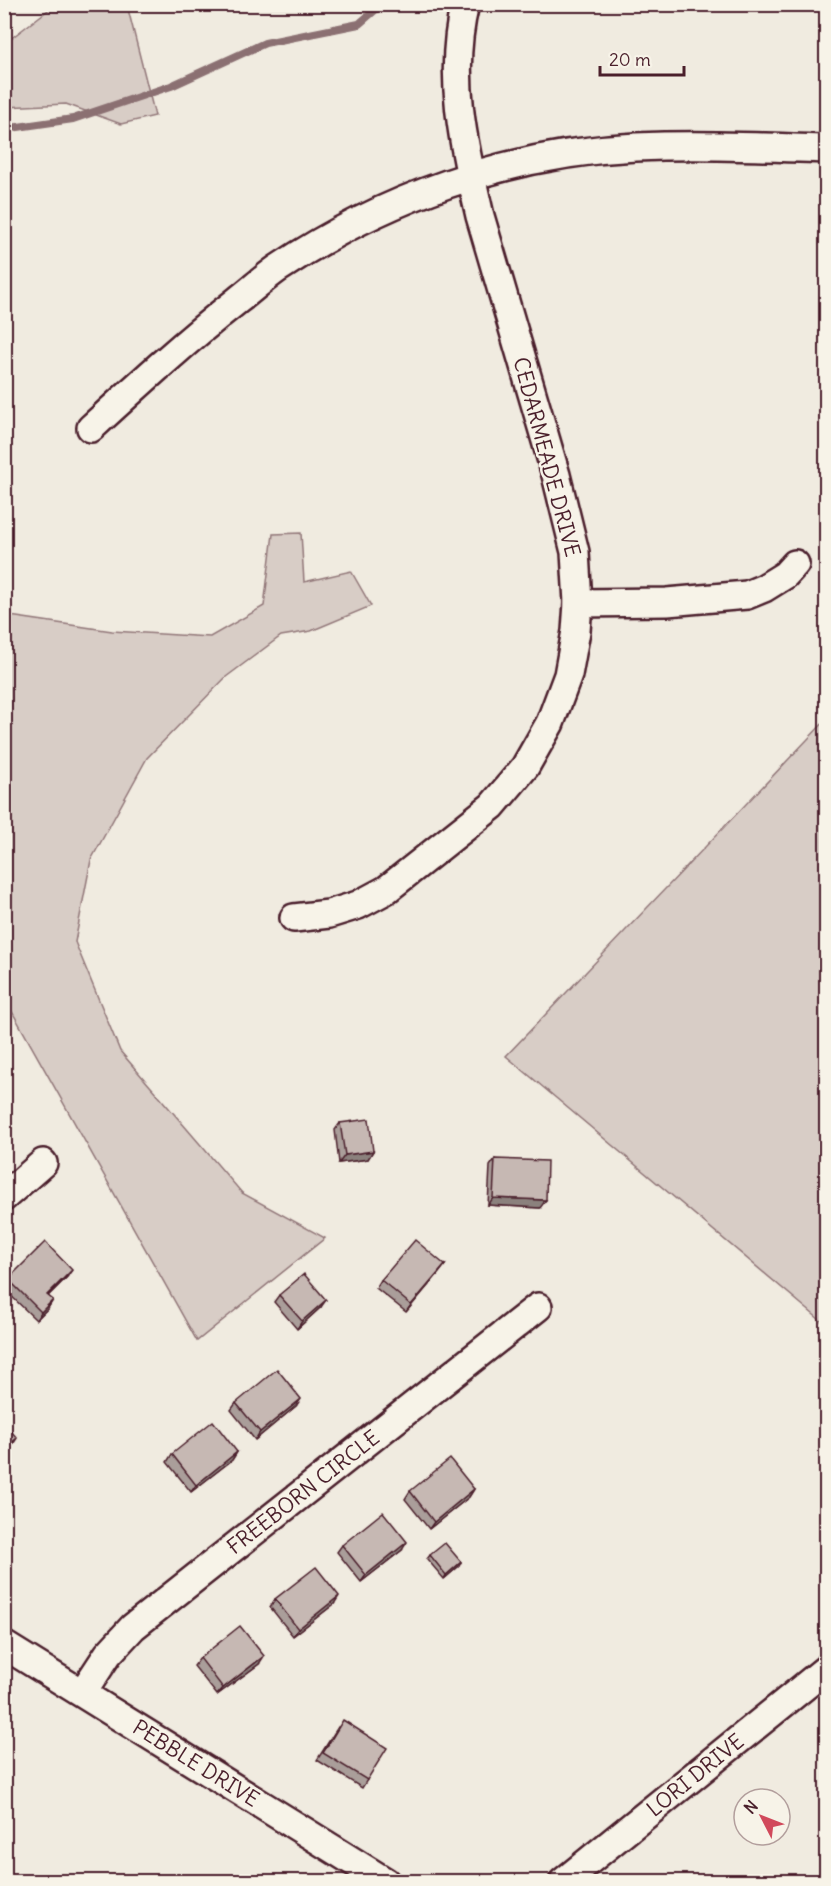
<svg xmlns="http://www.w3.org/2000/svg" width="831" height="1886" font-family="Delius,sans-serif">
<style>
.green{fill:#d8cdc6;stroke:#917678;stroke-width:1.5}
.lines{fill:none;stroke-linecap:round;stroke-linejoin:round}
.stream{stroke:#8b6f72;stroke-width:8}
.street-casing{stroke:#4a1f2b;stroke-width:32}
.street{stroke:#f7f3e8;stroke-width:27}
.wall{fill:#aa9e9a;stroke:#4a1f2b;stroke-width:1.5}
.shaded-wall{fill:#8b817d;stroke:#4a1f2b;stroke-width:1.5}
.building{fill:#c6b8b3;stroke:#4a1f2b;stroke-width:1.5}
.labels{text-anchor:middle;dominant-baseline:central;stroke-width:5;stroke-linejoin:round;paint-order:stroke}
.street-label{font-size:21px;fill:#4a1f2b;stroke:#f7f3e8}
</style>
<rect width="100%" height="100%" fill="#f0ebe0"/>
<filter id="ink" filterUnits="userSpaceOnUse"><feTurbulence type="fractalNoise" baseFrequency=".0167" numOctaves="2"/><feDisplacementMap in="SourceGraphic" scale="12" xChannelSelector="R" yChannelSelector="G"/><feConvolveMatrix kernelMatrix="1 2 1 2 8 2 1 2 1" color-interpolation-filters="sRGB"/></filter>
<g filter="url(#ink)">
<g class="green">
<path d="M51,5H127L155,116L121,124L66,104L5,107V43L48,10Z"/>
<path d="M301,533L304,582L351,571L371,606L311,631L281,636L226,677L147,758L91,860L75,942L120,1051L242,1193L325,1238L197,1341L5,999V610L10,616L112,631L210,637L264,606L273,534Z"/>
<path d="M826,720V1325L506,1056Z"/>
</g>
<g class="lines">
<path class="stream" d="M4,129L73,119L171,86L265,43L359,24L382,4"/>
<defs>
<g id="street">
<path d="M91,428C139,384 187,340 238,300C251,290 263,279 277,269C383,198 508,153 636,147C699,144 763,147 826,149"/>
<path d="M578,603L667,602L747,595L764,588L785,575L795,564"/>
<path d="M294,918L329,914L358,905L386,890L492,806L525,767L550,723L568,675L576,631L578,603L575,552L556,475L480,216C464,147 447,75 465,4"/>
<path d="M4,1197L43,1163"/>
<path d="M4,1645L386,1882"/>
<path d="M83,1692L108,1654L133,1627L538,1307"/>
<path d="M563,1882L826,1669"/>
</g>
</defs>
<use href="#street" class="street-casing"/>
<use href="#street" class="street"/>
</g>
<g class="wall">
<path d="M340,1123L373,1151L368,1159L339,1163L335,1130Z"/>
<path d="M495,1159L540,1208L488,1205L490,1166Z"/>
<path d="M445,1265L406,1312L376,1288L381,1280Z"/>
<path d="M67,1277L48,1296L53,1300L48,1308L36,1320L4,1289V1284L8,1279Z"/>
<path d="M279,1295L321,1307L297,1329L274,1302Z"/>
<path d="M236,1403L296,1406L255,1440L231,1410Z"/>
<path d="M237,1452L232,1460L191,1492L167,1462L172,1454Z"/>
<path d="M474,1489L469,1497L429,1529L405,1499L410,1491Z"/>
<path d="M342,1545L402,1550L361,1582L337,1552Z"/>
<path d="M430,1555L461,1562L459,1566L444,1579L427,1559Z"/>
<path d="M275,1599L334,1604L293,1636L270,1607Z"/>
<path d="M200,1658L259,1664L217,1695L194,1666Z"/>
<path d="M338,1727L367,1780L362,1788L317,1760Z"/>
</g>
<g class="shaded-wall">
<path d="M373,1151L368,1159L339,1163L345,1155Z"/>
<path d="M493,1198L546,1200L540,1208L488,1205Z"/>
<path d="M445,1265L439,1273L406,1312L411,1305Z"/>
<path d="M72,1270L67,1277L42,1302L47,1295Z"/>
<path d="M53,1300L48,1308L36,1320L41,1312Z"/>
<path d="M326,1300L321,1307L297,1329L302,1321Z"/>
<path d="M301,1399L296,1406L255,1440L260,1432Z"/>
<path d="M17,1438L12,1446L4,1452V1449Z"/>
<path d="M237,1452L232,1460L191,1492L196,1485Z"/>
<path d="M474,1489L469,1497L429,1529L434,1522Z"/>
<path d="M407,1542L402,1550L361,1582L366,1575Z"/>
<path d="M461,1562L459,1566L444,1579L446,1575Z"/>
<path d="M339,1596L334,1604L293,1636L298,1629Z"/>
<path d="M264,1656L259,1664L217,1695L223,1688Z"/>
</g>
<g class="building">
<path d="M369,1119L373,1151L345,1155L340,1123Z"/>
<path d="M495,1159L547,1161L546,1200L493,1198Z"/>
<path d="M415,1240L445,1265L411,1305L381,1280Z"/>
<path d="M45,1242L72,1270L47,1295L53,1300L41,1312L8,1279Z"/>
<path d="M304,1274L326,1300L302,1321L279,1295Z"/>
<path d="M277,1369L301,1399L260,1432L236,1403Z"/>
<path d="M213,1421L237,1452L196,1485L172,1454Z"/>
<path d="M4,1423L17,1438L4,1449Z"/>
<path d="M450,1459L474,1489L434,1522L410,1491Z"/>
<path d="M383,1512L407,1542L366,1575L342,1545Z"/>
<path d="M445,1543L461,1562L446,1575L430,1555Z"/>
<path d="M316,1567L339,1596L298,1629L275,1599Z"/>
<path d="M240,1626L264,1656L223,1688L200,1658Z"/>
<path d="M343,1720L387,1748L367,1780L323,1753Z"/>
</g>
</g>
<g class="labels">
<g class="street-label">
<text transform="translate(547 457) rotate(75)">CEDARMEADE DRIVE</text>
<text transform="translate(303 1492) rotate(-38)">FREEBORN CIRCLE</text>
<text transform="translate(196 1763) rotate(32)">PEBBLE DRIVE</text>
<text transform="translate(695 1775) rotate(-39)">LORI DRIVE</text>
</g>
</g>
<rect width="831" height="1886" fill="none" stroke="#f7f3e8" stroke-width="24"/>
<rect x="12" y="12" width="807" height="1862" fill="none" stroke="#4a1f2b" stroke-width="2" filter="url(#ink)"/>
<g transform="translate(762 1817) rotate(312)"><circle r="28" fill="#f7f3e8" stroke="#b29e9c" stroke-width="1.5"/>
<path d="M0-4.5L10 22L0 15L-10 22Z" fill="#d1495b"/>
<text y="-9" font-size="16" font-weight="bold" text-anchor="middle" fill="#4a1f2b">N</text>
</g>
<path d="M600 66v9h84v-9" fill="none" stroke="#4a1f2b" stroke-width="3"/>
<text x="609" y="66" font-size="18" fill="#4a1f2b" stroke="#f7f3e8" stroke-width="4.5" paint-order="stroke">20 m</text>
</svg>
